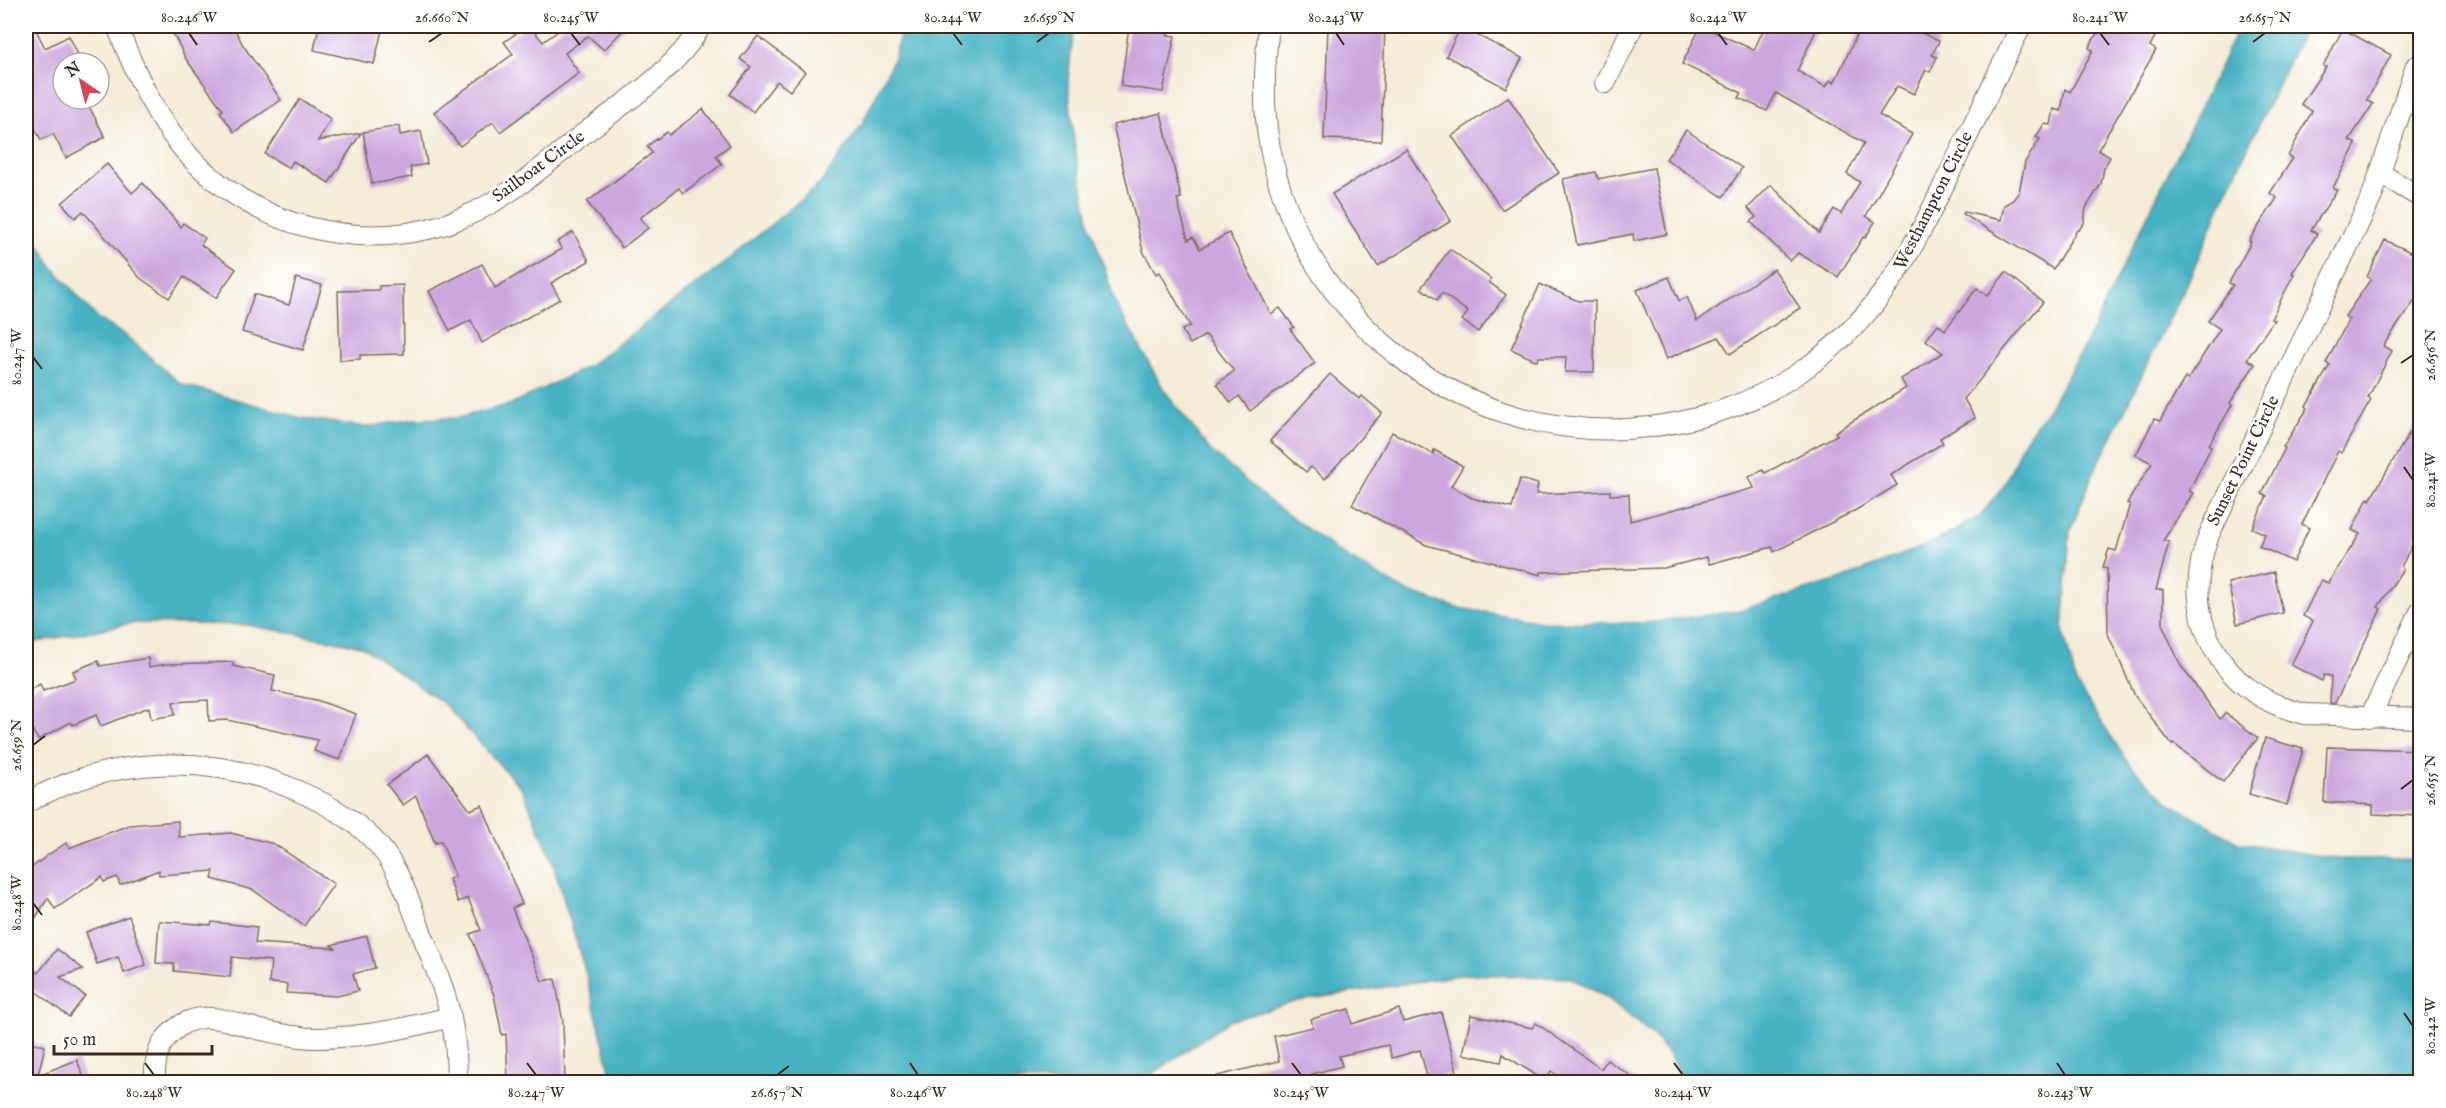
<svg xmlns="http://www.w3.org/2000/svg" width="2446" height="1108" font-family="'IM FELL English',serif">
<style>
.water{fill:#45b1c3;stroke:#406e70;stroke-width:1.5}
.building{fill:#cca7dd}
.lines{fill:none;stroke-linecap:round;stroke-linejoin:round}
.minor-casing{stroke:#7c6e5f;stroke-width:22}
.minor{stroke:#fff;stroke-width:20}
.ticks{fill:none;stroke:#3b2a1e;stroke-width:2}
.labels{text-anchor:middle;dominant-baseline:central;stroke-width:5;stroke-linejoin:round;paint-order:stroke}
.street-label{font-size:18px;fill:#3b2a1e;stroke:#fff}
.neatline{fill:none;stroke:#3b2a1e;stroke-width:2}
.ticks-label{font-size:15px;text-anchor:middle;fill:#3b2a1e}
</style>
<rect width="100%" height="100%" fill="#fff"/>
<filter id="ink" filterUnits="userSpaceOnUse"><feTurbulence type="fractalNoise" baseFrequency=".0167" numOctaves="2"/><feDisplacementMap in="SourceGraphic" scale="12" xChannelSelector="R" yChannelSelector="G"/><feConvolveMatrix kernelMatrix="1 2 1 2 8 2 1 2 1" color-interpolation-filters="sRGB"/></filter>
<filter id="wash" filterUnits="userSpaceOnUse"><feTurbulence type="fractalNoise" baseFrequency=".008" numOctaves="4" result="noise"/><feDisplacementMap in="SourceGraphic" scale="24" xChannelSelector="R" yChannelSelector="G"/><feGaussianBlur stdDeviation="1.35" result="paint"/><feColorMatrix in="noise" values="0 0 0 0 0 0 0 0 0 0 0 0 0 0 0 0 0 1.4 0 .05"/><feComposite in="paint" operator="in"/></filter>
<g filter="url(#wash)">
<rect width="100%" height="100%" fill="#f5ebd7"/>
<path class="water" d="M902,26H1074L1068,81L1075,149L1090,224L1116,304L1164,390L1210,450L1268,500L1340,553L1405,591L1458,608L1549,622L1646,623L1737,611L1842,579L1938,540L1980,516L2004,486L2022,444L2049,407L2085,345L2239,26H2306L2229,187L2187,284L2091,479L2070,531L2063,630L2076,683L2129,764L2169,802L2238,842L2339,859H2420V1082H1679L1678,1072L1671,1058L1654,1036L1606,997L1571,978L1466,974L1298,1001L1229,1021L1141,1082H613L586,974L551,857L522,789L443,703L361,646L247,625L133,623L26,644V223L52,266L97,318L126,336L181,384L302,418L366,427L414,419L457,418L512,404L589,366L726,262L821,183L861,126L894,58Z"/>
<g id="blocks">
<g class="building">
<path d="M26,26H34L45,48L69,36L82,63H63V99H85L105,137L66,158L53,134L41,140L26,111Z"/>
<path d="M183,26H233L243,45L281,100L234,132L220,112L223,110L186,59L172,31Z"/>
<path d="M319,26H383L374,64L314,50Z"/>
<path d="M527,26H530L543,42L565,26H627L604,50L588,36L565,53L579,73L500,132L493,122L460,146L434,112L513,54L504,42Z"/>
<path d="M1129,26H1169L1167,35L1175,36L1163,92L1121,86Z"/>
<path d="M1328,26H1385L1381,141L1324,139Z"/>
<path d="M1701,26L1754,50L1765,26H1818L1797,71L1826,87L1830,80L1834,83L1861,26H1907L1939,41L1932,55L1937,57L1930,72L1926,70L1914,94L1897,86L1879,115L1912,134L1866,216L1875,222L1865,238L1863,237L1838,277L1798,253L1790,261L1751,222L1756,217L1748,208L1771,185L1819,233L1834,209L1841,214L1860,182L1847,174L1864,143L1776,93L1767,111L1739,98L1742,93L1682,64Z"/>
<path d="M2101,26H2161L2150,46L2156,50L2098,150L2110,157L2104,168L2101,184L2086,208L2084,223L2079,230H2077L2053,269L1963,214L1964,212L2001,220L2004,205L2013,200L2019,192L2025,162L2040,139L2036,137L2044,124L2051,125L2054,109L2061,111L2065,89L2070,92L2093,50L2089,48Z"/>
<path d="M1461,27L1522,58L1506,88L1446,56Z"/>
<path d="M2343,29L2391,55L2367,100L2373,104L2349,140L2356,144L2333,188L2337,190L2311,230L2317,234L2292,273L2294,274L2271,319L2274,320L2247,359L2255,364L2230,403L2232,405L2209,445L2211,447L2189,491L2193,493L2163,541L2169,542L2156,590H2163V626L2181,666L2220,719L2225,713L2258,738L2223,782L2174,744L2172,745L2135,696L2108,634L2107,568L2103,567L2109,549L2116,551L2130,504L2127,503L2152,463L2136,455L2154,419L2160,421L2185,378L2188,379L2220,329L2208,321L2233,285L2229,283L2251,242L2249,241L2277,198L2270,193L2293,158L2288,156L2312,111L2301,104L2326,67L2323,66Z"/>
<path d="M758,36L805,72L790,91L777,81L753,112L730,94L751,67L740,59Z"/>
<path d="M1508,97L1559,173L1502,210L1452,136Z"/>
<path d="M300,99L331,119L318,141L361,133L329,183L293,161L289,168L265,154Z"/>
<path d="M703,109L730,145L716,156L722,164L683,193L679,188L640,218L648,228L622,248L587,202L652,153L647,146L667,132L669,135Z"/>
<path d="M1161,113L1181,198L1177,199L1188,240L1193,237L1200,249L1229,233L1271,314L1280,308L1294,327L1290,329L1315,363L1250,411L1239,396L1231,403L1217,384L1234,371L1206,335L1190,344L1182,330L1190,326L1160,272L1156,274L1143,251L1113,125Z"/>
<path d="M399,126L400,135L421,131L427,164L410,167L412,177L372,184L363,132Z"/>
<path d="M1686,130L1742,168L1723,197L1666,159Z"/>
<path d="M1406,149L1451,221L1378,266L1332,194Z"/>
<path d="M107,164L132,193L143,183L181,227L183,223L205,238L201,245L236,269L216,298L184,277L169,298L140,278L83,211L75,218L62,203Z"/>
<path d="M1654,168L1667,234L1634,241L1633,234L1577,245L1563,179L1596,172L1598,179Z"/>
<path d="M573,232L589,261L551,283L560,299L482,343L471,320L450,331L429,291L482,264L495,288L562,249L557,242Z"/>
<path d="M2385,240L2421,257V303L2415,300L2383,346L2392,351L2368,398L2371,400L2341,453L2338,451L2302,524L2309,528L2293,562L2259,546L2265,534L2252,528L2267,496L2262,494L2285,448L2283,447L2308,408L2306,406L2330,365L2326,363L2349,319L2345,316L2371,279L2367,277Z"/>
<path d="M1450,249L1491,279L1489,282L1506,295L1478,332L1462,320L1468,312L1442,293L1437,300L1421,288Z"/>
<path d="M1774,269L1800,308L1730,354L1719,337L1666,359L1637,290L1669,277L1679,301L1687,297L1697,321Z"/>
<path d="M2006,272L2043,302L1964,399L1975,418L1940,438L1943,443L1891,475L1897,485L1856,510L1774,552L1772,547L1709,564L1707,557L1664,568L1541,572V575L1426,545L1352,505L1392,432L1433,454L1434,450L1463,466L1451,486L1472,498L1512,508L1520,479L1538,484L1536,494L1610,491V495L1629,494L1630,521L1754,488L1749,477L1763,470L1765,473L1837,435L1835,432L1906,388L1901,379L1943,353L1926,340L1938,324L1945,330L1977,288L1987,296Z"/>
<path d="M296,278L322,285L303,350L242,332L254,294L289,305Z"/>
<path d="M1540,284L1578,301H1595L1594,372H1565L1566,357H1539L1537,361L1511,349Z"/>
<path d="M403,285L404,354L360,355V359L340,360L338,291L379,290V286Z"/>
<path d="M1330,374L1359,399L1362,396L1382,413L1325,479L1311,467L1306,472L1270,441Z"/>
<path d="M2421,413V527L2401,567L2403,569L2378,607L2381,609L2335,703H2330L2331,676L2324,675L2322,681L2291,665L2313,621L2303,616L2321,580L2328,583L2360,534L2352,530L2368,498L2370,500Z"/>
<path d="M2274,572L2283,613L2237,624L2228,583Z"/>
<path d="M148,658L149,667L167,664L233,662V666L275,675L272,691L316,700L356,714L340,760L314,751L318,740L227,720L209,721L208,700L173,702L175,715L151,719L149,707L101,726L96,715L73,725L71,722L38,740L26,718V692L40,684L43,691L76,679L73,671L98,661L100,666Z"/>
<path d="M2265,738L2303,749L2287,805L2249,794Z"/>
<path d="M2327,747L2421,750V816L2373,814V805L2324,802Z"/>
<path d="M428,754L470,810L482,805L522,904L512,908L542,981L555,979L563,1022L565,1083H508L506,1034L502,1035L494,995L470,934L481,930L468,898L458,902L449,879L455,876L441,841L435,843L416,796L403,805L387,785Z"/>
<path d="M178,821L179,837L231,833L274,844L334,884L304,926L253,890L212,879L214,871L159,875V870L120,885L117,877L104,882L102,877L55,909L48,898L26,933V872L48,855L66,843L69,848L129,825Z"/>
<path d="M129,916L146,965L124,973L118,957L97,964L86,932Z"/>
<path d="M159,921L211,925L212,922L257,927L255,943L335,948L331,945L367,936L375,968L353,974L358,991L337,996L286,993L287,984L269,983L271,961L232,957L230,977L174,971V964L156,963Z"/>
<path d="M57,949L83,969L60,977L85,996L69,1017L30,987L26,989L28,986L26,984V964L38,973Z"/>
<path d="M1349,1009L1352,1024L1399,1009L1403,1022L1441,1012L1457,1072L1428,1080L1420,1050L1392,1058L1388,1045L1339,1056L1342,1066L1312,1074L1314,1083H1218L1217,1076L1279,1061L1274,1036L1313,1027L1311,1019Z"/>
<path d="M1471,1015L1532,1028L1536,1023L1601,1069L1607,1060L1641,1083H1569L1551,1071L1545,1081L1503,1054L1501,1062L1463,1054Z"/>
<path d="M26,1041L45,1046L38,1075L77,1060L86,1083H26Z"/>
</g>
</g>
</g>
<g filter="url(#ink)">
<use href="#blocks" fill-opacity="0" stroke="#7c6e5f" stroke-width="1.5"/>
<g class="lines">
<defs>
<g id="minor">
<path d="M117,26C135,73 157,122 192,159C257,227 357,252 446,224C498,207 540,169 582,135C624,103 674,72 701,26"/>
<path d="M1269,26C1264,66 1262,107 1270,148C1302,315 1456,438 1627,429C1692,425 1757,404 1810,365C1885,311 1915,244 1954,164C1976,118 1999,72 2021,26"/>
<path d="M2416,66L2372,196L2209,535C2177,616 2220,695 2305,714L2420,718"/>
<path d="M1605,83L1633,26"/>
<path d="M2381,174L2420,197"/>
<path d="M2370,717L2420,612"/>
<path d="M26,803C109,756 210,752 298,791C328,804 359,822 380,847C400,871 409,900 420,929C431,958 445,988 451,1019C456,1040 457,1061 457,1082"/>
<path d="M155,1082C154,1065 156,1049 168,1036C196,1006 224,1020 257,1029C276,1033 296,1038 316,1038C363,1038 406,1028 451,1017"/>
</g>
</defs>
<use href="#minor" class="minor-casing"/>
<use href="#minor" class="minor"/>
</g>
</g>
<path class="ticks" d="M189,33L197,45M571,33L580,45M953,33L962,45M1336,33L1344,45M1718,33L1727,45M2100,33L2109,45M429,42L442,33M1037,42L1049,33M2253,42L2265,33M33,357L42,369M2401,363L2413,355M2404,467L2413,480M33,745L45,736M2401,789L2413,780M33,903L42,915M2404,1013L2413,1026M145,1063L154,1075M527,1063L536,1075M910,1063L918,1075M1292,1063L1301,1075M1674,1063L1683,1075M2057,1063L2065,1075M777,1075L789,1066"/>
<g class="labels">
<g class="street-label">
<text transform="translate(539 167) rotate(-36)">Sailboat Circle</text>
<text transform="translate(1934 201) rotate(-63)">Westhampton Circle</text>
<text transform="translate(2244 461) rotate(-64)">Sunset Point Circle</text>
</g>
</g>
<rect width="2446" height="1108" fill="none" stroke="#fff" stroke-width="66"/>
<g transform="translate(81 81) rotate(325)"><circle r="28" fill="#ffffff" stroke="#b1aaa5" stroke-width="1.5"/>
<path d="M0-4.5L10 22L0 15L-10 22Z" fill="#d1495b"/>
<text y="-9" font-size="16" font-weight="bold" text-anchor="middle" fill="#3b2a1e">N</text>
</g>
<path d="M54 1045v9h158v-9" fill="none" stroke="#3b2a1e" stroke-width="3"/>
<text x="63" y="1045" font-size="18" fill="#3b2a1e" stroke="#ffffff" stroke-width="4.5" paint-order="stroke">50 m</text>
<rect x="33" y="33" width="2380" height="1042" class="neatline"/>
<g class="ticks-label">
<text x="189" y="22">80.246°W</text>
<text x="442" y="22">26.660°N</text>
<text x="571" y="22">80.245°W</text>
<text x="953" y="22">80.244°W</text>
<text x="1049" y="22">26.659°N</text>
<text x="1336" y="22">80.243°W</text>
<text x="1718" y="22">80.242°W</text>
<text x="2100" y="22">80.241°W</text>
<text x="2265" y="22">26.657°N</text>
<text transform="translate(2430 355) rotate(-90)" y="5">26.656°N</text>
<text transform="translate(16 357) rotate(-90)" y="5">80.247°W</text>
<text transform="translate(2430 480) rotate(-90)" y="5">80.241°W</text>
<text transform="translate(16 745) rotate(-90)" y="5">26.659°N</text>
<text transform="translate(2430 780) rotate(-90)" y="5">26.655°N</text>
<text transform="translate(16 903) rotate(-90)" y="5">80.248°W</text>
<text transform="translate(2430 1026) rotate(-90)" y="5">80.242°W</text>
<text x="154" y="1097">80.248°W</text>
<text x="536" y="1097">80.247°W</text>
<text x="777" y="1097">26.657°N</text>
<text x="918" y="1097">80.246°W</text>
<text x="1301" y="1097">80.245°W</text>
<text x="1683" y="1097">80.244°W</text>
<text x="2065" y="1097">80.243°W</text>
</g>
</svg>
